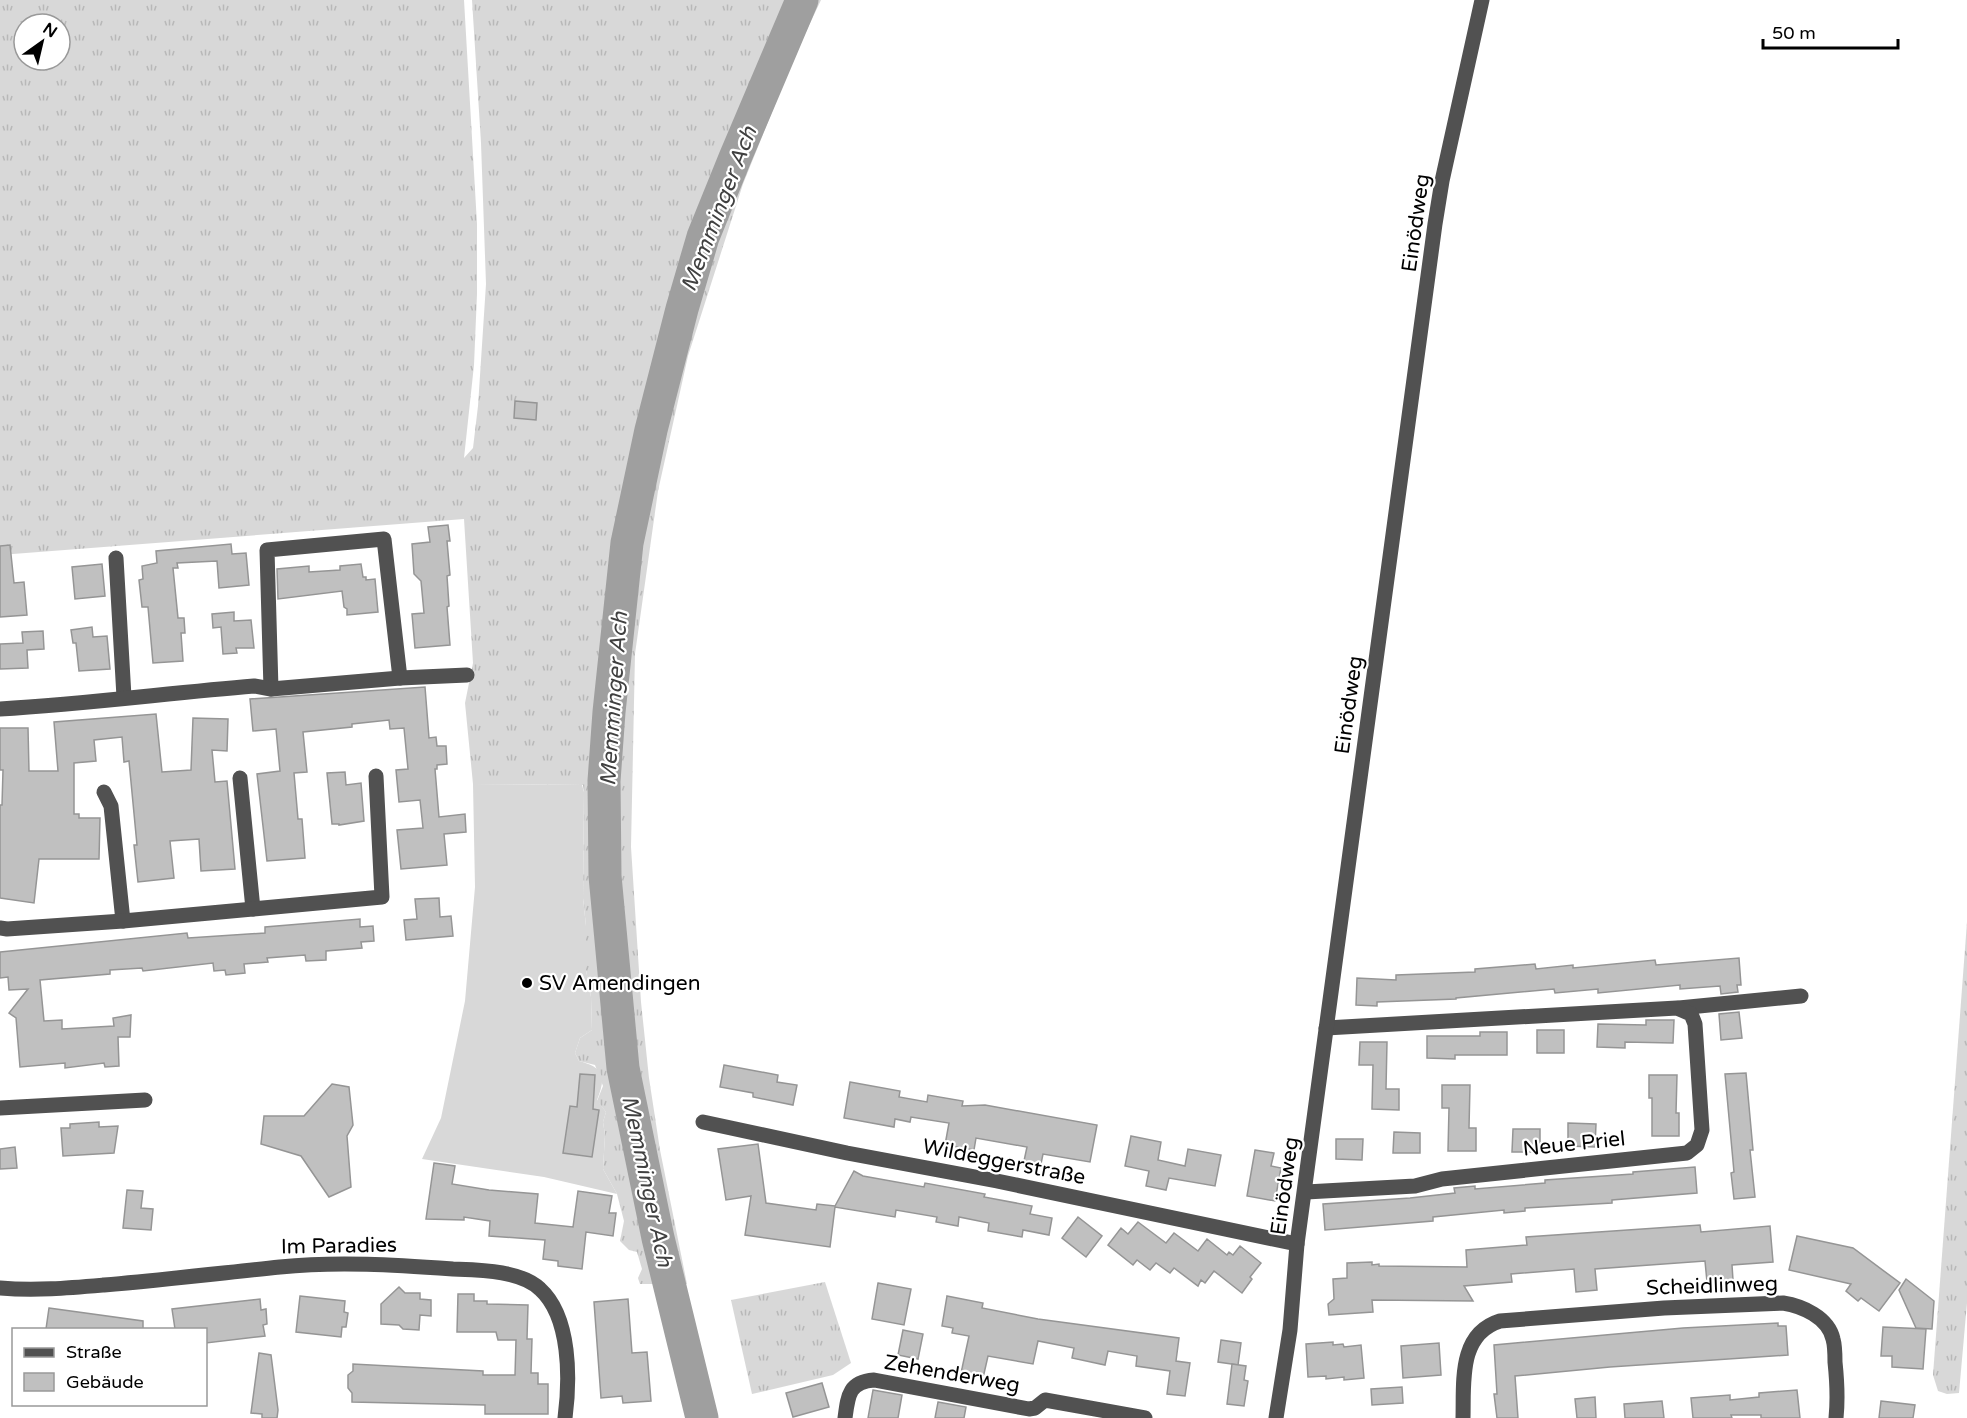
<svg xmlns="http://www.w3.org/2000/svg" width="1967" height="1418" font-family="'Varela Round',sans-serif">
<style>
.grass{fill:url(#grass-tufts);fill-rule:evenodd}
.pitch{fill:#d8d8d8}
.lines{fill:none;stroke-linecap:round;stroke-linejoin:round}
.river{stroke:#9f9f9f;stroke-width:33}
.building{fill:#c0c0c0;stroke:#959595;stroke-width:1.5}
.minor{stroke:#515151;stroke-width:15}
.poi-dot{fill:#000;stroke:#fff;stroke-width:2}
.labels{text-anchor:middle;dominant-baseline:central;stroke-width:4.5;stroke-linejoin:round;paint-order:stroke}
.street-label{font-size:21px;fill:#000;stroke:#fff}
.poi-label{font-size:21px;fill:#000;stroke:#fff;text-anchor:start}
.water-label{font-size:22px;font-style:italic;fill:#404040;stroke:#fff}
</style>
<defs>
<pattern id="grass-tufts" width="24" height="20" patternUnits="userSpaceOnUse" patternTransform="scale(1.5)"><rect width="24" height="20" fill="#d8d8d8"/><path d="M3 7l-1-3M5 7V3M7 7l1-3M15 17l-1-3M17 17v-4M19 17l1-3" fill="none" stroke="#b8b8b8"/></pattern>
</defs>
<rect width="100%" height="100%" fill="#fff"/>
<g class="grass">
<path d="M0,0H464L477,224V294L474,365L464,458L473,448L478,406L486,284L481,143L472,0H821L795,55L743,184L688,356L658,491L635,654L631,847L641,1002L649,1078L660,1150L687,1284H640L638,1278L642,1269L637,1252L629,1250L620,1241L624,1221L617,1194L603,1169L605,1135L603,1122L606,1112L597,1101L603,1086L595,1065L579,1061L575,1053L580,1038L592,1030L591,997L586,970V926L583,898L584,792L583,785L473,784L465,703L473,663L464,519L0,555ZM24,24H60V60H24Z"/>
<path d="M1967,922V1303L1959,1393L1947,1394L1938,1391L1933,1375Z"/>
<path d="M825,1282L851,1363L833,1375L752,1394L731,1300Z"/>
</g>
<path class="pitch" d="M473,784L582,785L584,792L583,898L586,926V970L591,997L592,1030L580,1038L575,1053L579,1061C605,1068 606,1077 597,1100L606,1112L603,1122L605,1135L603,1169L617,1194L544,1177L422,1159L441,1118L465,1001L475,887Z"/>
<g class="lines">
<path class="river" d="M702,1418L658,1238L623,1068L605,876L604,781L609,712L627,543L651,430L682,309L703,237L735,158L802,0"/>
</g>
<g class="building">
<path d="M515,401L537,403L536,420L514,418Z"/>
<path d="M448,525L450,541H447L450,575L447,576L449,606L447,607L450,645L415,648L412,614L424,613L421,581L414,574L412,544L430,542L428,527Z"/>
<path d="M231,544L232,554L246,553L249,585L219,588L217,561L177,563L178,568H173L178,618H184L185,633H181L183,661L153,663L148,607H142L139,580L143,579L142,566L157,563L156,551Z"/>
<path d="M10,545L14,583L24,582L27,615L0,617V546Z"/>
<path d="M102,564L105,596L75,599L72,567Z"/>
<path d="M361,564L363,577H366V580L375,579L378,612L347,615V609L344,607L342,591L278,599L277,569L309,566V572L340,570V566Z"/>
<path d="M234,612V621L251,620L254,648H236L237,653L223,654L221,627L213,628L212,614Z"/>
<path d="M92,627L93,637L107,636L110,669L79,671L76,643H73L71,630Z"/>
<path d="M43,631L44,649L27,650L28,668L0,669V644L23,643L22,632Z"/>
<path d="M425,687L429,738L436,737L437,746H446L447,764L437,765V769H435L439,817L465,814L466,832L444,834L447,865L401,869L397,830L423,828L420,800L399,802L396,770L408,769L404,728L390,729L389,720L352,724V727L303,732L307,772L294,773L298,819H302L305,858L267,861L257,774L280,771L276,729L253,731L250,699Z"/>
<path d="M156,714L162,772L191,770L193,718L228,719L227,751L212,750L215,782L227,781L235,869L201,871L199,839L170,841L174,878L138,882L134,845H137L129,761L124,762L122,737L94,740L96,761L74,763V814H79V818H100L99,859H39L34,903L0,898V805H2L3,770H0V728H28L29,771H58L54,722Z"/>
<path d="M345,772L346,785L361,783L364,821L339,825V824H332L327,773Z"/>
<path d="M439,898L440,917L451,916L453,936L406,940L404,920L417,919L415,899Z"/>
<path d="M360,919V927L373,926L374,941L361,942L362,948L326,951V960L306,961L305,955L267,958L268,962L244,964L245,973L226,975L225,970L214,971L213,963L143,971L142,968L110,970V974L40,980L44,1021L62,1020V1029L114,1026L113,1018L131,1015L130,1037H118L119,1066L105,1067L104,1063L65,1068V1063L20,1067L16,1018L9,1013L28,989L9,990L8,977L0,978V952L187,933L188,938L265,933V927Z"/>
<path d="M1739,958L1741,985H1737L1738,992L1721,994L1720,986L1680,989V985L1598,993V989L1555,993L1554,989L1456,998V999L1377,1002V1006L1356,1005L1357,978L1396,980V975L1475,972V969L1535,964L1536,969L1573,965V968L1655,960L1656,965Z"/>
<path d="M1739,1012L1742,1038L1721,1040L1719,1014Z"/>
<path d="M1646,1020H1674L1673,1043L1625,1042V1048L1597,1047L1598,1024L1646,1025Z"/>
<rect x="1537" y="1030" width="27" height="23"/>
<path d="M1480,1032H1507V1055H1455V1059L1427,1058V1036H1480Z"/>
<path d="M1360,1042H1387L1386,1089H1399V1110L1372,1109L1373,1065H1359Z"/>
<path d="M724,1065L778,1075L777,1082L797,1085L793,1105L753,1097V1093L720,1087Z"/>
<path d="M1746,1073L1753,1150H1750L1755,1197L1734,1199L1731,1173L1734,1172L1725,1074Z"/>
<path d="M580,1074L595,1075L593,1109L599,1110L592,1157L563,1153L570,1106L577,1107Z"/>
<path d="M1649,1075H1677L1676,1113H1679V1136H1652V1098H1649Z"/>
<path d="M850,1082L900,1091L899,1097L927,1102L928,1095L963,1101L962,1106L985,1105L1097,1125L1090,1162L1043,1154L1041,1164L1024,1161L1027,1147L976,1138L974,1150L945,1145L949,1123L911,1117L910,1122L895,1119L894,1127L844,1118Z"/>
<path d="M332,1084L349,1087L353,1125L347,1136L351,1187L329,1197L301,1156L261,1144L264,1116H304Z"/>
<path d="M1442,1085H1470L1469,1128H1476V1151H1448L1449,1108H1442Z"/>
<path d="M99,1122V1127L118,1126L114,1153L63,1156L61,1128H70V1124Z"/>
<path d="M1568,1123L1596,1124L1595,1147L1568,1146Z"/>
<path d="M1513,1129H1540V1152H1512Z"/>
<path d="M1394,1132L1420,1133V1153H1393Z"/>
<path d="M1131,1136L1161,1142L1158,1160L1185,1166L1188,1149L1221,1155L1215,1186L1169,1178L1166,1190L1146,1186L1149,1171L1125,1166Z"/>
<path d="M1336,1139H1363L1362,1160L1336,1159Z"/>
<path d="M758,1144L766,1203L816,1210L817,1204L835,1206L854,1171L863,1176L924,1187L925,1183L985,1194L984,1197L1032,1206L1030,1214L1052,1218L1049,1235L1023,1230L1022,1237L988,1231L989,1223L959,1217L958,1226L936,1222L937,1217L896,1210L895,1217L835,1207L830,1247L745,1235L751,1196L726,1200L718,1149Z"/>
<path d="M15,1147L17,1168L0,1169V1149Z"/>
<path d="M1255,1150L1274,1153L1271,1166L1281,1168L1275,1201L1247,1196Z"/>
<path d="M434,1163L455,1166L452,1184L489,1190L538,1194L535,1223L573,1227L578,1191L612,1196L609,1213H616L613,1236L586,1232L582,1269L558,1266V1261L543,1259L545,1240L489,1236L490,1221L464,1217V1220L426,1219Z"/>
<path d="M1695,1167L1697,1193L1612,1200V1203L1525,1208V1211L1504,1213V1210L1433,1217V1221L1325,1230L1323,1204L1410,1198L1455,1193L1454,1188L1475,1186V1189L1545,1183V1180L1633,1174V1172Z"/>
<path d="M127,1190L143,1191L141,1208L153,1209L151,1230L123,1228Z"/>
<path d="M1078,1217L1102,1236L1086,1257L1062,1238Z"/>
<path d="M1138,1222L1166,1243L1174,1233L1198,1251L1207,1239L1227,1255L1229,1252L1233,1255L1240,1246L1261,1263L1250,1277L1252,1279L1242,1293L1214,1271L1205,1283L1201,1280L1198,1286L1174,1268L1170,1273L1156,1263L1150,1270L1137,1260L1133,1265L1108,1245L1121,1228L1128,1234Z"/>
<path d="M1700,1225L1701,1232L1770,1226L1773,1262L1732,1265L1733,1280L1707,1282L1705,1261L1595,1269L1597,1290L1576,1292L1574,1269L1511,1274L1512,1282L1464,1286L1473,1301L1372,1300L1373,1312L1329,1315L1328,1304L1334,1299L1333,1279L1347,1278V1263L1372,1262V1265L1379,1264V1266L1467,1267L1466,1250L1527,1245L1526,1237Z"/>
<path d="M1797,1236L1853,1248L1900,1283L1879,1311L1861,1298L1858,1301L1846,1291L1851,1284L1789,1270Z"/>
<path d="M1906,1279L1934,1301L1932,1329L1916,1328L1899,1290Z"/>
<path d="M878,1283L911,1289L904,1325L872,1319Z"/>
<path d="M399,1287L405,1293H420V1299L431,1300V1316L420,1315L419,1330L403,1329L399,1325L381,1324V1304Z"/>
<path d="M458,1294H474V1301H487V1304L528,1305L527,1339H532L531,1373H538V1384H548V1414H485V1405L352,1402V1393L348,1388V1375L353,1371V1364L483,1371V1375H515L516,1340H498L496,1332H457Z"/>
<path d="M300,1296L345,1301L344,1312L348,1313L346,1327H342L341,1337L296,1332Z"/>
<path d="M947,1296L983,1303L982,1308L1038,1319L1179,1338L1176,1361L1190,1363L1185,1396L1167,1394L1170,1371L1136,1366L1137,1356L1108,1351L1105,1365L1072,1358L1074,1348L1038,1341L1033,1364L988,1356L983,1378L961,1373L969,1336L952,1333L953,1328L942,1326Z"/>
<path d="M260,1299L261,1310L266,1309L267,1324L263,1325L265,1336L206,1343V1329H175L172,1309Z"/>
<path d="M628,1299L632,1353L647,1352L651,1401L623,1403L622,1396L601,1398L594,1302Z"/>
<path d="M49,1308L143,1321V1329H46Z"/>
<path d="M1778,1323V1326H1786L1788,1355L1610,1367L1515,1376L1518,1418H1497L1494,1394H1497L1494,1345L1683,1328Z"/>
<path d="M1883,1327L1926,1329L1923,1369L1892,1367V1356H1881Z"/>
<path d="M903,1330L923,1334L918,1359L898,1355Z"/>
<path d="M1221,1340L1241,1343L1238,1365L1218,1362Z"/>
<path d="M1333,1342V1345L1343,1344L1344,1347L1361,1345L1364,1378L1344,1380V1377L1326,1379V1376L1308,1377L1306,1344Z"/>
<path d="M1439,1343L1441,1375L1403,1378L1401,1346Z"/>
<path d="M259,1353L271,1355L278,1410L277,1418H262V1414L251,1413Z"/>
<path d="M1232,1364L1246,1366L1244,1380L1248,1381L1244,1406L1227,1404Z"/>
<path d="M822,1383L829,1407L793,1417L786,1393Z"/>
<path d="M1402,1387L1403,1403L1372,1405L1371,1389Z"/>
<path d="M873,1390L902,1395L898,1418H868Z"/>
<path d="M1797,1390L1800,1418H1761V1415H1731L1732,1418H1693L1691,1398L1730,1395V1400L1759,1397V1393Z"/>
<path d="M1595,1397L1596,1418H1577L1575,1399Z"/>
<path d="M1662,1401L1664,1418H1625L1624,1404Z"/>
<path d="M1881,1401L1915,1405L1913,1418H1879Z"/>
<path d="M938,1402L966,1407L964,1418H935Z"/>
</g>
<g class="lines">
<g class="minor">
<path d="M116,558L124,697"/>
<path d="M271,689L267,550L384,539L400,678"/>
<path d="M0,709C85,704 169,693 254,686L271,689L400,678L467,675"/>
<path d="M240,778L253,909"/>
<path d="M104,792L111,806L123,921"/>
<path d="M0,928L7,929L123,921L382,897L376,776"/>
<path d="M1679,1008L1801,996"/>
<path d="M0,1108L145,1100"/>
<path d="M703,1122L847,1153L997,1181L1297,1244"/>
<path d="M1306,1192L1415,1186L1442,1179L1687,1153L1697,1145L1702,1130L1695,1024L1691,1014L1677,1008L1326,1028"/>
<path d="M0,1288C35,1291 69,1288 104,1285C163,1280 222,1273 280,1267C338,1261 396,1265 453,1269C478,1270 520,1270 540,1289C571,1317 570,1380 565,1418"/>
<path d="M845,1418C848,1395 849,1382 874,1380L1029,1409L1035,1408L1045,1400L1145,1418"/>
<path d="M1276,1418L1290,1330L1297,1244L1435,224L1442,181L1482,0"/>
<path d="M1463,1418C1464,1383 1458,1334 1500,1321L1664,1308L1783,1303C1802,1306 1828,1317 1833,1339C1835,1346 1835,1355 1835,1362C1837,1381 1838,1399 1836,1418"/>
</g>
</g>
<circle class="poi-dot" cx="527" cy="983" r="6"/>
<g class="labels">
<g class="street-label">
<text transform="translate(1416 223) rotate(-82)">Einödweg</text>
<text transform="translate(1349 705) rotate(-82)">Einödweg</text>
<text transform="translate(1574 1144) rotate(-6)">Neue Priel</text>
<text transform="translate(1004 1162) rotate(11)">Wildeggerstraße</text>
<text transform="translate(1285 1186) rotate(-82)">Einödweg</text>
<text transform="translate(339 1246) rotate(-1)">Im Paradies</text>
<text transform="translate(1712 1286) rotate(-2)">Scheidlinweg</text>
<text transform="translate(952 1374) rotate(10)">Zehenderweg</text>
</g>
<g class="poi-label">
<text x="539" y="983">SV Amendingen</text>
</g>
<g class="water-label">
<text transform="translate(719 209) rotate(-69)">Memminger Ach</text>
<text transform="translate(614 699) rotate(-86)">Memminger Ach</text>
<text transform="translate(647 1181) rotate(78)">Memminger Ach</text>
</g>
</g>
<rect x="12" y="1328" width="195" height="78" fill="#ffffff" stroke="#999999" stroke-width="1.5"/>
<rect x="24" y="1348" width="30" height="9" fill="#515151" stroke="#999999" stroke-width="1.5"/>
<text x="66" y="1358" font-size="18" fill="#000000">Straße</text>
<rect x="24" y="1373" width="30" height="18" fill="#c0c0c0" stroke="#999999" stroke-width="1.5"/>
<text x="66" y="1388" font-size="18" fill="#000000">Gebäude</text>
<g transform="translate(42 42) rotate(34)"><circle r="28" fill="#ffffff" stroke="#999999" stroke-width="1.5"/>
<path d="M0-4.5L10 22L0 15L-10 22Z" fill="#000000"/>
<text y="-9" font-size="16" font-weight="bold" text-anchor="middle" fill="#000000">N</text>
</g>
<path d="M1763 39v9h135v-9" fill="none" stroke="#000000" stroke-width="3"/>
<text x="1772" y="39" font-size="18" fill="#000000" stroke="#ffffff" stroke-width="4.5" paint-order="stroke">50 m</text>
</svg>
